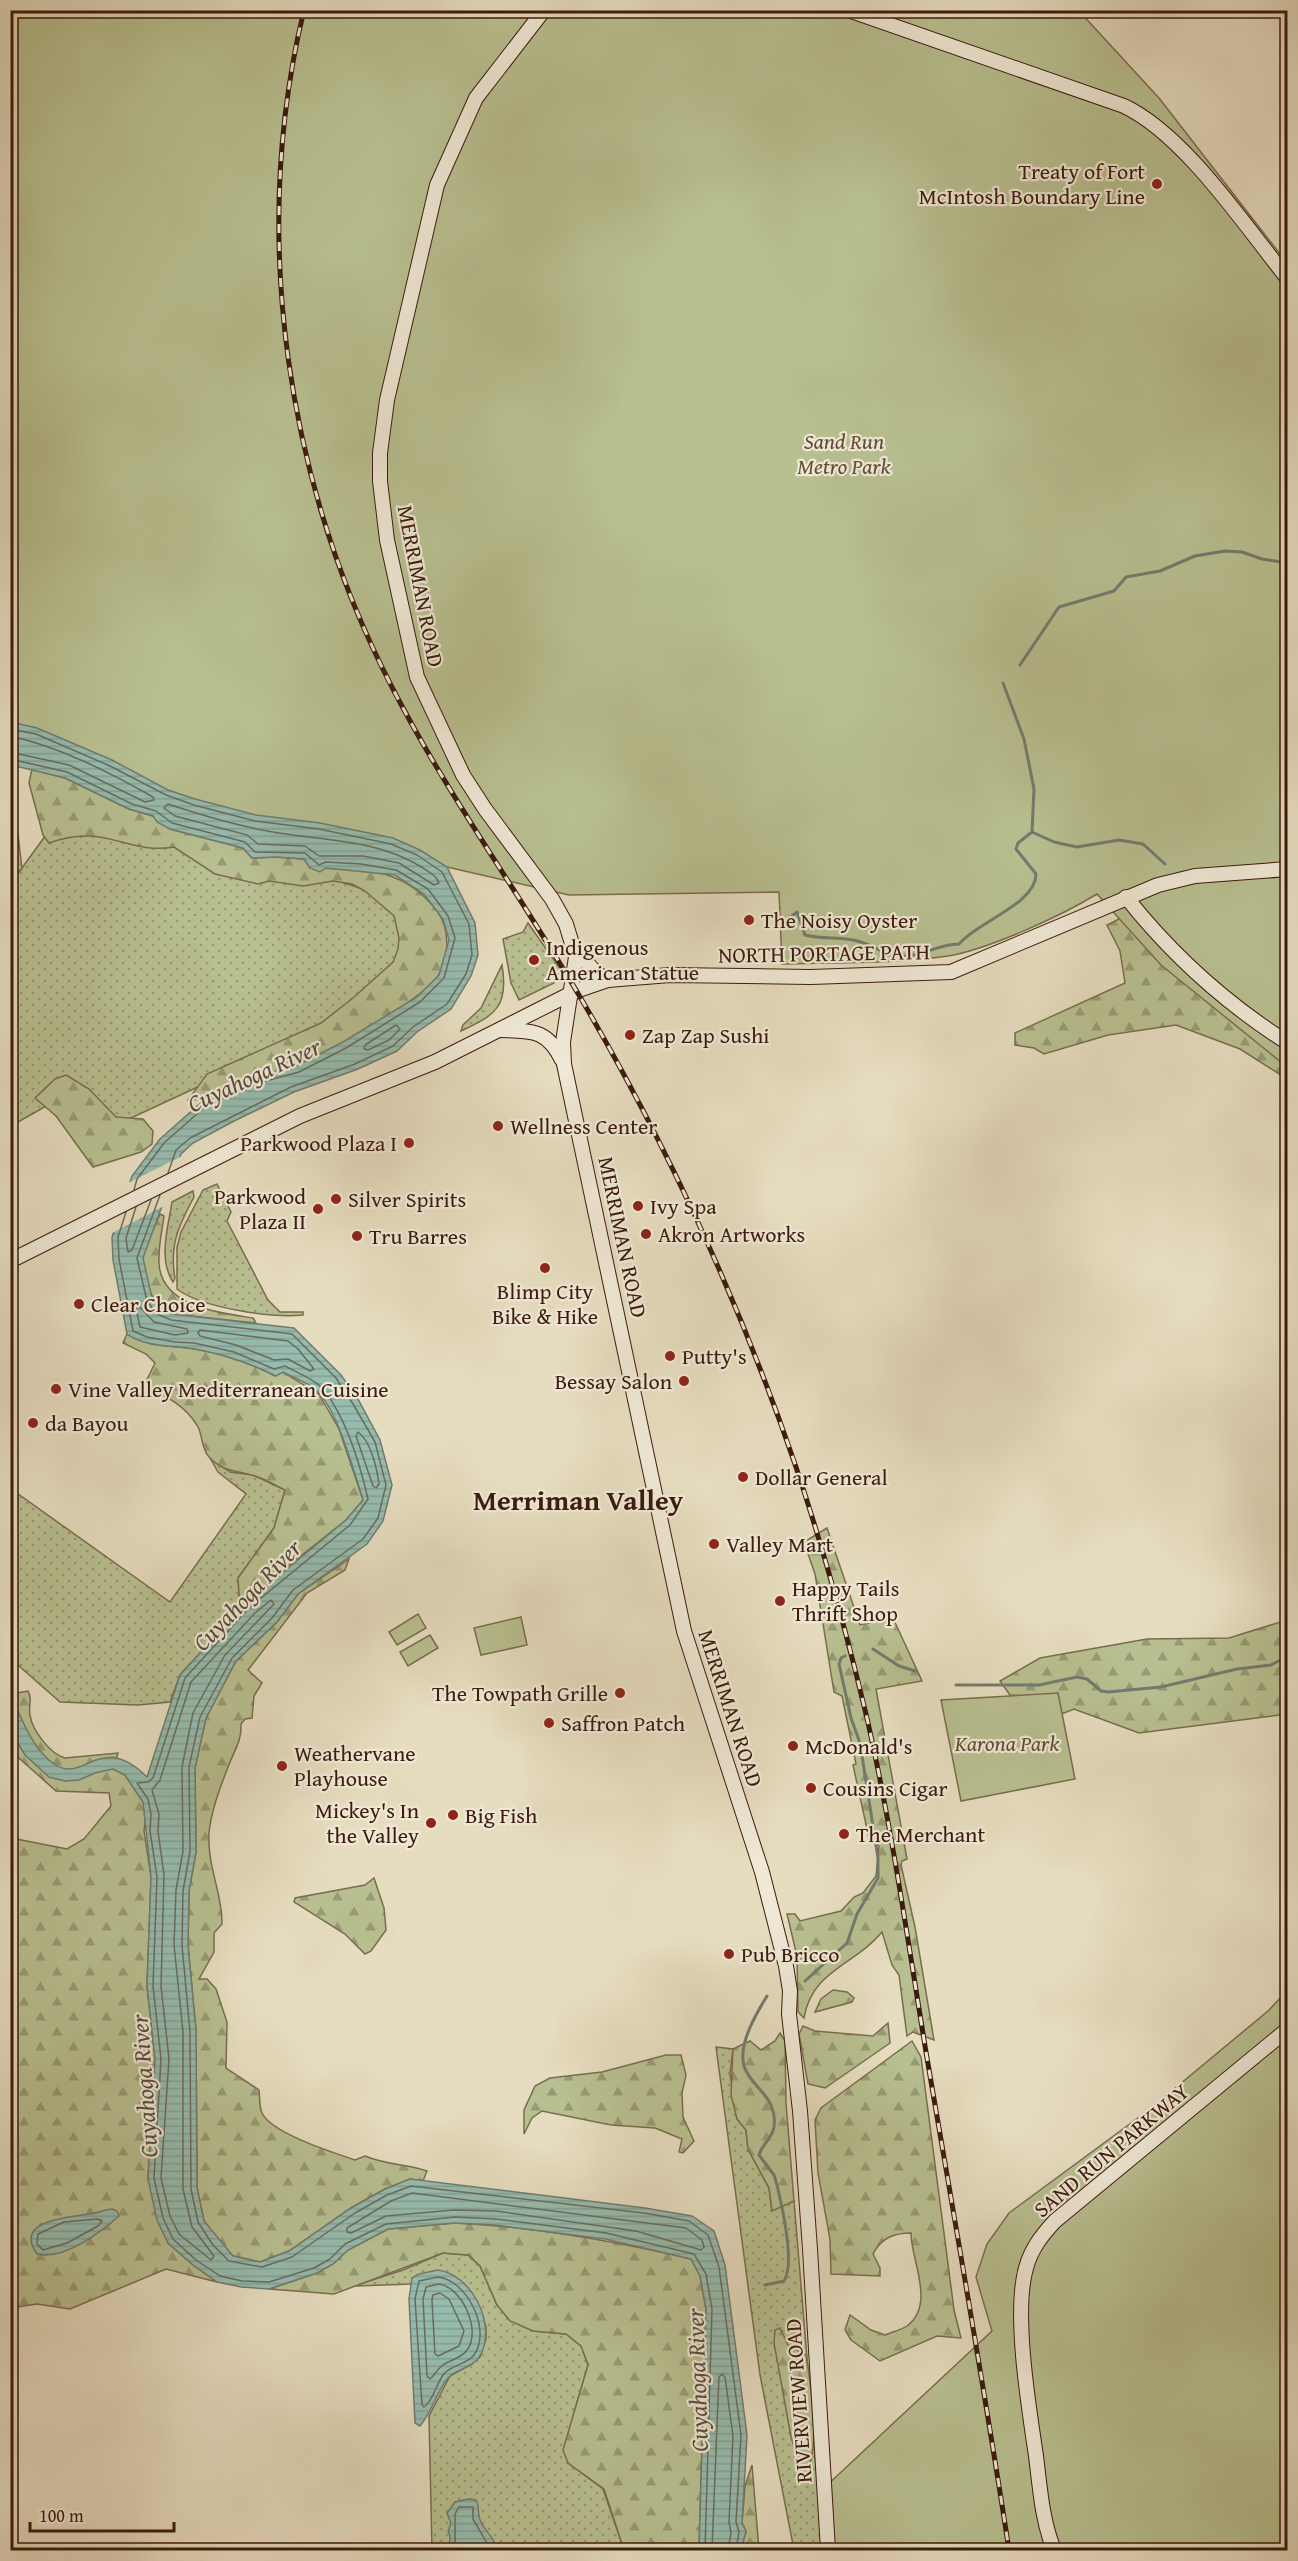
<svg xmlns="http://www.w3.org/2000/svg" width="1298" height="2561" font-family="'Gentium Book Plus',serif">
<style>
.grass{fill:url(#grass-dots);stroke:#7a6c4e;stroke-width:1.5}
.forest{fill:url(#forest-firs);stroke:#7a6c4e;stroke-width:1.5}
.park{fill:#b8bf90;stroke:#7a6c4e;stroke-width:1.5}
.water{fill:url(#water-rules);stroke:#727b6e;stroke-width:1.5}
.pier{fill:#e6dcbf}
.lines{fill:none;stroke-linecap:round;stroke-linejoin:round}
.shore{stroke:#696b5e;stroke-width:1.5}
.stream{stroke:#727b6e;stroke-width:3}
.secondary-casing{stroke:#3c1a0d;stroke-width:16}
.secondary{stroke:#efe8d5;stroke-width:14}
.rail-casing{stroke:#3c1a0d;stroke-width:5}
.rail{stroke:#efe8d5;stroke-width:3;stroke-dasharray:9;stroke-linecap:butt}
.poi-dot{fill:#8f2418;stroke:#efe8d5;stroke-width:2}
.labels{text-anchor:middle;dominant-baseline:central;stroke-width:4.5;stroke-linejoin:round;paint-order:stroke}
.poi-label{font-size:22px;fill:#3c1a0d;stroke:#efe8d5;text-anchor:start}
.park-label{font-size:22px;font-style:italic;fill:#614c34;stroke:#efe8d5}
.street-label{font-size:22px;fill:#3c1a0d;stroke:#efe8d5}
.water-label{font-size:24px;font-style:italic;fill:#574b3e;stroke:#efe8d5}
.district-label{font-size:28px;font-weight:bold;fill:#3c1a0d;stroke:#efe8d5}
</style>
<defs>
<pattern id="grass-dots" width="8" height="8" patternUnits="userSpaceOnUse" patternTransform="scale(1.5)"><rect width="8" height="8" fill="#b8bf90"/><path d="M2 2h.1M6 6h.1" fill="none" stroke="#979a74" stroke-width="1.8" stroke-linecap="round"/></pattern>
<pattern id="forest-firs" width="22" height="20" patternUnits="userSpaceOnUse" patternTransform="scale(1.5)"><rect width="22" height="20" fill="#b8bf90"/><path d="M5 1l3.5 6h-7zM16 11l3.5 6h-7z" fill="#979a74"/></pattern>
<pattern id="water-rules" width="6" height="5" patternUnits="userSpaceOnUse" patternTransform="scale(1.5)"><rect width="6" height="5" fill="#96bcaf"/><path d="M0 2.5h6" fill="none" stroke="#82a195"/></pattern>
</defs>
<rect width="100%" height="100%" fill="#e6dcbf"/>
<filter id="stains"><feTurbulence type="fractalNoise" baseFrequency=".00333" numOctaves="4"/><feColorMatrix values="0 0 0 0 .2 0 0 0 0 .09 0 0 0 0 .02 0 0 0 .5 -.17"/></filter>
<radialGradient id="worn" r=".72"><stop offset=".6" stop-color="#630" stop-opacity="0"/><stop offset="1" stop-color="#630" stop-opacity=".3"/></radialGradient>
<g class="grass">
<path d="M75,795L430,911L402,992L88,1138L64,1096L11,1126V883Z"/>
<path d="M528,923L561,970L554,983L519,1000L511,983L503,939L523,932Z"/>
<path d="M502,965C509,1006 496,1015 461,1031L463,1025L481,1008Z"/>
<path d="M217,1184L231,1212L227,1221L268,1300L280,1312H303V1315C271,1318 202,1308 177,1289V1247L181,1232L203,1190Z"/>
<path d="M193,1191L194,1197C179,1225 169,1245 175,1278L173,1282C158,1259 168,1228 172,1202Z"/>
<path d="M210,1458L230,1472L253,1475L285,1490L274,1528L238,1578L240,1609L180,1675L170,1702L138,1705L60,1702L11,1659V1489L170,1602L246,1494L218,1472Z"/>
<path d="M716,2047L733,2049L730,2074L737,2119L746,2130L748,2149L769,2188L772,2211L794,2201L823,2550H794L760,2375Z"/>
<path d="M443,2253L468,2255L480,2266L497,2305L533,2331L566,2334L581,2346L588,2365L573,2416L568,2463L603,2489L624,2550H432L429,2416L450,2376L472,2364L480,2357L486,2339V2327L482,2314L428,2273L412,2278V2284L354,2286L403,2270Z"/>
</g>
<g class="forest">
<path d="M10,765L22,869L14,874L10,869Z"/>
<path d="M32,769L65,778L129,809L153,816L170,829L243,848L252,858L276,857L304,859L310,868C362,869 403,866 437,911C450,928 450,958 438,976C422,1000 326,1055 296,1066C280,1072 263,1074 248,1080C227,1088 211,1101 188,1100L207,1074L321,1023L353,998L393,962L398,949L399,938L394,916L365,891L352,884L333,881L303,886L269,881L258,884L215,874L174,847C126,855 105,822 49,843L43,835L29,783Z"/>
<path d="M1287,880V1079L1240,1049L1176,1025L1108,1035L1044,1054L1034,1048L1015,1045V1033L1125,983L1120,951L1107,925L1170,893Z"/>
<path d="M66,1075L89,1089L116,1117L143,1119L153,1131L152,1144L141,1152L93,1167L56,1116L35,1098L55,1079Z"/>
<path d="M160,1214L164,1216C162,1231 158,1248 159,1263C161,1307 220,1313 253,1318L256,1323L172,1314C152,1307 143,1280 143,1259C144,1245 155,1226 160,1214Z"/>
<path d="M127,1334C147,1348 172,1345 195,1349C223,1354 250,1363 275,1376L283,1372L319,1394L339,1429L363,1500L346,1520L292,1563L240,1609L238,1578L274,1528L285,1490C275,1485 265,1479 255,1476C238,1470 224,1473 209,1457C201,1448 203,1437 198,1427C187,1407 164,1393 143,1388L155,1363L146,1354L123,1343Z"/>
<path d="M827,1528L860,1625L893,1618L922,1681L876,1689L907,1859L902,1861L901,1865L915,1927L934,2040L913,2032L907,2036L899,1975L892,1965L882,1932C855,1965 812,1970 804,2018L798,2012L797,1956L787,1914H795L800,1921L841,1911L854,1897L863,1893L876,1876L879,1846L869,1838L853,1765L856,1764L842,1696L834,1692L815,1574L804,1542Z"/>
<path d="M349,1559L345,1570L307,1593L248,1670L262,1683L254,1696L252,1718L245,1719L241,1724C242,1741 234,1751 228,1767C220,1788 211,1811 209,1833C207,1867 223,1895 222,1924L214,1933V1952L199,1979H207L216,1989L227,2022L226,2068L259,2090C260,2097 259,2107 262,2113C271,2133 334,2153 355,2160L365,2156C386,2165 406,2164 427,2171L423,2181L410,2179L385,2189L351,2208L289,2251L260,2262L233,2256L218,2241L204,2221L197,2188L196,2031L188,1945L189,1891L196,1852L195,1768L206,1718L236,1661L277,1622L298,1594Z"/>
<path d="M1287,1620V1714L1139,1733L1074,1709L1054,1717L1039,1697L1010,1695L1000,1681L1040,1658L1147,1639L1229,1638Z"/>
<path d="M10,1678L13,1690L17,1693L28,1691C33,1699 28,1706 30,1715C32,1730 50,1754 65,1758L118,1753L113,1769L125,1775L143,1802L146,1816L144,1831L151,1877L147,1986L155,2058L148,2179L168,2243L193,2265L217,2282L166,2269L70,2309L37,2304L11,2308V1838L67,1849L84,1839L111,1806L109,1793L56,1791L11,1751Z"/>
<path d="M374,1878L384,1908L386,1930L371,1951L365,1954L345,1934L294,1902L295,1898L365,1885Z"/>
<path d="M833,1990L847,1992L854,1998L852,2002L815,2012L821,1999Z"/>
<path d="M888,2023L890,2043L825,2088L808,2084L799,2034L803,2026L815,2031L873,2036Z"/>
<path d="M780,2033L785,2041L786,2103L794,2201L772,2211L769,2188L748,2149L746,2130L737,2119L731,2095L733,2049L750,2041L761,2050L775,2041Z"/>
<path d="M912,2041L921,2057L954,2310L961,2338L937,2336L880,2361L851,2340L845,2330L850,2315L871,2330L885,2335C892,2332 901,2330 907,2326C936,2304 911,2261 911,2233C894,2233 881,2238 873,2254L880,2268V2276L831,2274L830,2239L818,2173L815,2120L821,2108Z"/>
<path d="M666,2055H681L686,2075L682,2093L683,2117L694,2141L683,2153L679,2152L682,2139L655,2128L611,2125L542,2111L532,2118L524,2134V2110L535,2086L550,2078L602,2072Z"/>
<path d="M455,2223C535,2227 614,2241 691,2259L700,2276L706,2309L699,2550H624L604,2489L568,2463L563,2450L588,2365L581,2346L566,2334L533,2331L510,2321L497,2305L480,2266L468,2255L443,2253L334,2294L269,2289L317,2273L333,2264L348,2250L388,2229Z"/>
<path d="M780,2328L788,2345L806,2355C810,2378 820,2448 808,2466H800L791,2437L774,2343L775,2330Z"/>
<path d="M752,2465L759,2550H741L746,2531L742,2523L745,2486Z"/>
</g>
<g class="park">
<path d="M10,11H1079L1159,98L1287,263V1067L1161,965L1097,894C1061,916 989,949 948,956C893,964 837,962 782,964L779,892L569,895L447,867L334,846L11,743Z"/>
<path d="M418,1614L426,1628L397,1645L389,1632Z"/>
<path d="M521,1617L527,1645L481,1655L474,1628Z"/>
<path d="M430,1635L438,1648L408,1666L400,1652Z"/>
<path d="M1058,1693L1075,1779L961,1801L941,1700Z"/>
<path d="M1287,1991V2550H828L824,2488L992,2331L976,2277L987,2244L1009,2213L1150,2109L1268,2011Z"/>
</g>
<g class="water">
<path d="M11,722L37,728L112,760L168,790L195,799L256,815L320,823L393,838L420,850L447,867L475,923L478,955L471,976L451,1009L417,1032L397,1051L358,1069L294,1092L234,1121L193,1143L181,1154L143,1258L152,1298L161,1310L172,1314L294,1328L341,1375L359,1401L380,1440L392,1485L383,1521L367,1544L298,1594L277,1622L236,1661L206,1718L195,1768L196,1852L189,1891L188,1945L196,2031L197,2188L204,2221L233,2256L260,2262L289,2251L351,2208L385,2189L410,2179L645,2208L692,2216L714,2231L725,2265L747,2435L742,2523L746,2531L741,2550H699L706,2309L700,2276L691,2259L605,2239L495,2225L455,2223L388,2229L348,2250L333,2264L317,2273L269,2289L241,2287L217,2282L193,2265L168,2243L157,2220L148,2179L155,2059L147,1986L151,1877L143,1802L125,1775L113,1769L95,1773L79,1780L65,1781L49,1777L25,1755L11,1732L10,1693C21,1717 32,1749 54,1764C84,1785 100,1730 147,1777L180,1675L246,1603L346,1520L363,1500C354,1471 339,1415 319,1393C310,1383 294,1378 283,1372L276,1376C250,1363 223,1354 195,1349C172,1345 147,1348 127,1334L113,1260L112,1237L132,1176L160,1139L203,1101L248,1079L296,1066L343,1042L417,997L439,975L449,940L443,919L424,894L395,875L326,868L320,872L310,868L304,859L276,857L252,858L243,848L170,829L157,822L153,816L129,809L65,778L11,765Z"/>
<path d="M112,2209L117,2211L119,2216C101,2232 63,2261 37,2254C13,2220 67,2218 89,2214C97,2213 104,2210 112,2209Z"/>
<path d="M438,2270C472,2275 496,2323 481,2354C474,2368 457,2368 448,2378C436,2393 432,2412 420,2426L415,2423L409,2299L412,2278L419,2274Z"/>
<path d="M468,2499L476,2500C480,2507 477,2513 480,2520C484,2531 495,2537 497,2550H449L450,2536L448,2531L451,2523L447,2513L455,2502Z"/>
</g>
<path class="pier" d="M184,1155L166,1205L110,1234L126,1184Z"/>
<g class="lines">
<g class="shore">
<path d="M10,729L36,734L110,766L166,795L194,805L255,821L319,829L391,844L417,855L442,872L469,924L472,955L466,974L447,1004L413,1027L393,1046L355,1064L291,1087L190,1138L176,1150L168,1173"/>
<path d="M10,736C60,747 109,772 153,797L154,800L145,802L69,765L10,752"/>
<path d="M10,759L67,772L132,804L156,811L172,823L245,842L255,852L305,853L319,865L326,862L361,864L396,870L428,889L448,916L455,938L444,978L420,1002L346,1048L299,1072L251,1085L206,1106L164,1143L137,1179L134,1190"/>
<path d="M168,804C195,813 224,822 253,828C310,842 371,835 423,868C429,872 436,875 439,883L434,885L399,863L363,856H319L305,846L258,844L247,835L175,816L164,808Z"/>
<path d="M396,1025L400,1029L389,1040L368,1050L364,1049L365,1045Z"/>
<path d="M160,1195L137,1258L147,1301L157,1314L171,1320L292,1334L336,1378L353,1404L375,1442L386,1485L378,1518L363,1539L293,1590L272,1618L232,1658L200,1717L189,1767L190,1851L183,1891L182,1945L190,2032L191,2189L198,2222L213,2245L229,2261L262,2267L292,2257L355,2213L387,2195L411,2186L644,2213L689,2221L708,2235L719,2267L741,2435L736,2522L739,2532L736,2550"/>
<path d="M136,1207L126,1238L128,1252L132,1250L151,1200"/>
<path d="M126,1212L118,1237L119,1259L133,1331L147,1337L175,1342L194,1343L234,1352L274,1369L285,1366C298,1373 316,1380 325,1391C347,1421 360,1464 368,1499L350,1525L250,1607L185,1678L153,1778L148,1782L137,1783L148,1799L151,1814L150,1831L157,1877L153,1986L161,2059L154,2178L163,2218L173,2239L196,2260L220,2276L242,2281L269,2282L314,2268L330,2259L345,2244L386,2224L455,2217L496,2219L606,2233L694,2254L706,2274L712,2309L705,2550"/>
<path d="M138,1305L154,1322L187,1329L188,1333L175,1335L140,1327L136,1308Z"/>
<path d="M200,1330L288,1341L298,1349L314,1369L310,1371L288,1359L274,1360L236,1345L200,1336L198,1333Z"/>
<path d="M358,1432C371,1441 377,1469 379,1484L376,1488L373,1486L356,1436Z"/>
<path d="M271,1600L274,1604L225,1655L193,1713L182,1767L183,1851L176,1890L174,1945L183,2032V2189L192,2227L214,2256L211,2260L179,2234L170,2216L161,2178L169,2059L161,1986L164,1875L158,1831L159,1814L152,1790L160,1780L191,1682L255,1613Z"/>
<path d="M412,2193L686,2228L702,2240L704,2247L701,2250L636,2231L496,2211L454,2210L386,2216L351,2233L347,2232V2228L391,2201Z"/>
<path d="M98,2219L102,2221L98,2226L67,2243L43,2250L37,2244L38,2234L64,2222Z"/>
<path d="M438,2277C467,2280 492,2330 474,2355C466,2365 450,2365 443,2375C436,2385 433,2401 424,2407L422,2405L415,2299L419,2281Z"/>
<path d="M439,2284C462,2287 482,2331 467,2350C462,2358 450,2360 443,2365C437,2369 435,2375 430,2379L427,2376L423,2299L426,2287Z"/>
<path d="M440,2293L449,2299L464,2331L459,2346L438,2356L435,2354L432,2300L433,2295Z"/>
<path d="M455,2550V2514L459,2507H473V2519L491,2550"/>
<path d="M712,2550L718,2400L719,2377L722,2374L725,2377L733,2436L729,2522L731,2533L728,2550"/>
</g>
<g class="stream">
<path d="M1020,665L1059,607L1114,591L1126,577L1160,571L1195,556L1225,551L1242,552L1262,559L1288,563"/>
<path d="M1032,832L1054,842L1077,847L1119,840L1143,844L1165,864"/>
<path d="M776,922L787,920L797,912L805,935C824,940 843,936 861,942C874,946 886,956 901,956C923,957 937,944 959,944C977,922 1036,904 1036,874L1016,849L1018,843L1032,832L1034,789L1024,739L1003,683"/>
<path d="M873,1649L899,1666L915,1671"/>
<path d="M956,1685H1039L1077,1677L1087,1679L1101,1691L1108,1692L1161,1687L1237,1669L1271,1665L1288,1656"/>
<path d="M805,1981L847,1943L857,1914L878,1878V1858L860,1743L851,1718L839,1664L841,1658L845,1656"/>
<path d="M765,2285L784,2281C795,2264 782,2206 777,2185L774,2175L759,2155C762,2144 772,2139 774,2127C778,2096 750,2087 744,2066C738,2044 756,2014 767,1996"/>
</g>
<defs>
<g id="secondary">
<path d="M544,10L476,98L437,185L387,400L380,453V481L387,540L417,677L463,775L485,809L552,899L566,924L576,957L563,1042L564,1064L684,1631L762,1872L786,1966L790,1991L789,2014L800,2111L810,2249L828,2550"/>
<path d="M848,10L1124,106C1185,135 1245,226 1288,279"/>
<path d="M1126,897C1172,955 1225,1003 1288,1043"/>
<path d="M573,947L596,973L608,980"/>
<path d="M500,1030C532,1031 547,1029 562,1060"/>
<path d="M10,1261L300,1116L435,1062L576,991L608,980L670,975L811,977L951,972L1158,885L1195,876L1288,869"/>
<path d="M1054,2550C1042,2520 1040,2488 1036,2456C1029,2408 1013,2313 1026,2268C1031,2249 1042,2235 1055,2221L1288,2029"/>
</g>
</defs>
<use href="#secondary" class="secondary-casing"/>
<use href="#secondary" class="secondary"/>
<defs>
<path id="rail" d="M304,10C249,237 287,486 394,691C450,799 522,897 583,1002C669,1149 741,1306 796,1467C823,1548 846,1630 866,1714C892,1827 908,1943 927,2058C955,2222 984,2386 1009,2550"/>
</defs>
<use href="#rail" class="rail-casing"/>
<use href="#rail" class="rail"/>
</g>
<g class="poi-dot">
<circle cx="1157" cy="184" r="6"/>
<circle cx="749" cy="920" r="6"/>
<circle cx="534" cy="960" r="6"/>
<circle cx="630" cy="1035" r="6"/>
<circle cx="498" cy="1126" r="6"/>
<circle cx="409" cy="1143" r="6"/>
<circle cx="336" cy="1199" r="6"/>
<circle cx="638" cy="1206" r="6"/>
<circle cx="318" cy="1209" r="6"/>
<circle cx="646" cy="1234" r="6"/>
<circle cx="357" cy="1236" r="6"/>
<circle cx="545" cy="1268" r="6"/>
<circle cx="79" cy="1304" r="6"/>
<circle cx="670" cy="1356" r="6"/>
<circle cx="684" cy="1381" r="6"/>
<circle cx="56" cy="1389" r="6"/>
<circle cx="33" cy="1423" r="6"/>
<circle cx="743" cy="1477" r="6"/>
<circle cx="714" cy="1544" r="6"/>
<circle cx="780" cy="1601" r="6"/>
<circle cx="620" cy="1693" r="6"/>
<circle cx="549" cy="1723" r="6"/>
<circle cx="793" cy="1746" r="6"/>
<circle cx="282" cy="1766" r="6"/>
<circle cx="811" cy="1788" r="6"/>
<circle cx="453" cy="1815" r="6"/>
<circle cx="431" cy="1823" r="6"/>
<circle cx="844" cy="1834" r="6"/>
<circle cx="729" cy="1954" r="6"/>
</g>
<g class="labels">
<g class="poi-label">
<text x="1145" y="171" text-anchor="end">Treaty of Fort<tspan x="1145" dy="25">McIntosh Boundary Line</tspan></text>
<text x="761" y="920">The Noisy Oyster</text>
<text x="546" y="947">Indigenous<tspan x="546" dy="25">American Statue</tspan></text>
<text x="642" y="1035">Zap Zap Sushi</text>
<text x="510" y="1126">Wellness Center</text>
<text x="397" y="1143" text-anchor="end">Parkwood Plaza I</text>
<text x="306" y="1196" text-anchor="end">Parkwood<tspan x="306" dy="25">Plaza II</tspan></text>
<text x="348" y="1199">Silver Spirits</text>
<text x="650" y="1206">Ivy Spa</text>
<text x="658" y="1234">Akron Artworks</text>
<text x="369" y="1236">Tru Barres</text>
<text x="545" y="1291" text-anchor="middle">Blimp City<tspan x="545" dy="25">Bike &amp; Hike</tspan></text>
<text x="91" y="1304">Clear Choice</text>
<text x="682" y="1356">Putty's</text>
<text x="672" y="1381" text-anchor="end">Bessay Salon</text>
<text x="68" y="1389">Vine Valley Mediterranean Cuisine</text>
<text x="45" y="1423">da Bayou</text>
<text x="755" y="1477">Dollar General</text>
<text x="726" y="1544">Valley Mart</text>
<text x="792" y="1588">Happy Tails<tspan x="792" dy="25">Thrift Shop</tspan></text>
<text x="608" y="1693" text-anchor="end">The Towpath Grille</text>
<text x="561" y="1723">Saffron Patch</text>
<text x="805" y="1746">McDonald's</text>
<text x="294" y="1753">Weathervane<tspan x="294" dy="25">Playhouse</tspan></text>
<text x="823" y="1788">Cousins Cigar</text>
<text x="419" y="1810" text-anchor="end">Mickey's In<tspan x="419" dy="25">the Valley</tspan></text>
<text x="465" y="1815">Big Fish</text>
<text x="856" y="1834">The Merchant</text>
<text x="741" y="1954">Pub Bricco</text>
</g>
<g class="park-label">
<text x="844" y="441">Sand Run<tspan x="844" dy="25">Metro Park</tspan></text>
<text x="1007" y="1743">Karona Park</text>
</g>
<g class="street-label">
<text transform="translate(421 586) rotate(79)">MERRIMAN ROAD</text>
<text transform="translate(824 953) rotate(-1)">NORTH PORTAGE PATH</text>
<text transform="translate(623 1237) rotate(78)">MERRIMAN ROAD</text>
<text transform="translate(731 1708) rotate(72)">MERRIMAN ROAD</text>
<text transform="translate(1111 2150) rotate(-40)">SAND RUN PARKWAY</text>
<text transform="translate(798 2401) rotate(-94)">RIVERVIEW ROAD</text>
</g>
<g class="water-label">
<text transform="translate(254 1075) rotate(-25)">Cuyahoga River</text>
<text transform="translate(247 1595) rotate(-46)">Cuyahoga River</text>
<text transform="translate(144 2086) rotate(-94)">Cuyahoga River</text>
<text transform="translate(697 2380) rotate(-92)">Cuyahoga River</text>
</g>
<g class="district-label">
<text x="578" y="1499">Merriman Valley</text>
</g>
</g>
<rect width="1298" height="2561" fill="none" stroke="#e6dcbf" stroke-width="36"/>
<rect x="12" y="12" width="1274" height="2537" fill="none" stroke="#3c1a0d" stroke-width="3"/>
<rect x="18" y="18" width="1262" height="2525" fill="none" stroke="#3c1a0d" stroke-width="1.5"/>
<path d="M30 2522v9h144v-9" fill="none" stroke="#3c1a0d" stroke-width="3"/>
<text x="39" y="2522" font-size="18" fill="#3c1a0d" stroke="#efe8d5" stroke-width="4.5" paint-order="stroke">100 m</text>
<rect width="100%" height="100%" filter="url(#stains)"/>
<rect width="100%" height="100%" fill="url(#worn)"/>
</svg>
